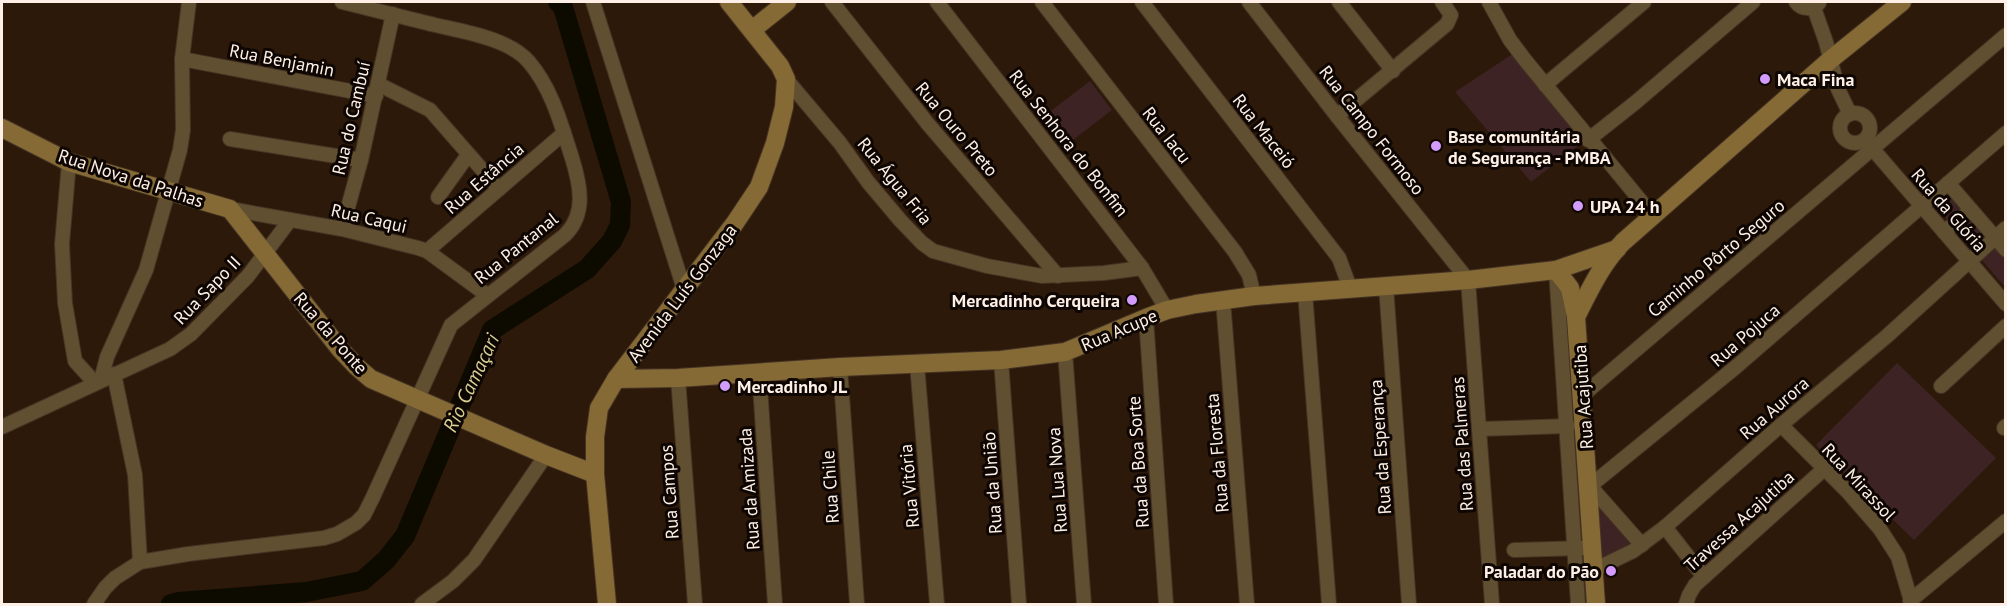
<svg xmlns="http://www.w3.org/2000/svg" width="2007" height="606" font-family="'PT Sans',sans-serif">
<style>
.green{fill:#3d2324}
.lines{fill:none;stroke-linecap:round;stroke-linejoin:round}
.river{stroke:#0d0a00;stroke-width:20}
.street-casing{stroke:#453324;stroke-width:16}
.secondary-casing{stroke:#453324;stroke-width:20}
.street{stroke:#604f30;stroke-width:14}
.secondary{stroke:#856a36;stroke-width:18}
.poi-dot{fill:#d39cfc;stroke:#0e0602;stroke-width:2}
.labels{text-anchor:middle;dominant-baseline:central;stroke-width:6;stroke-linejoin:round;paint-order:stroke}
.street-label{font-size:18px;fill:#fef0e6;stroke:#0e0602}
.poi-label{font-size:18px;font-weight:bold;fill:#fef0e6;stroke:#0e0602;text-anchor:start}
.water-label{font-size:20px;font-style:italic;fill:#d7d190;stroke:#0e0602}
</style>
<rect width="100%" height="100%" fill="#2c1909"/>
<g class="green">
<path d="M1514,53L1583,142L1531,182L1455,92Z"/>
<path d="M1090,81L1112,110L1065,146L1043,117Z"/>
<path d="M1946,187L2005,254V287L1931,201Z"/>
<path d="M1897,363L1996,458L1914,540L1816,445Z"/>
<path d="M1590,487L1641,541L1595,569Z"/>
</g>
<g class="lines">
<path class="river" d="M171,604L179,602L306,592L362,581L386,560L405,536L492,330L587,269L612,241L620,225L621,202L563,7L558,2"/>
<defs>
<g id="street">
<path d="M593,2L684,289"/>
<path d="M832,2L928,124L1058,276"/>
<path d="M937,2L1142,268L1167,310"/>
<path d="M1042,2L1235,252L1249,275L1254,296"/>
<path d="M1142,2L1339,258L1350,288"/>
<path d="M1249,2L1337,116L1468,280L1492,604"/>
<path d="M1339,2L1393,71"/>
<path d="M1489,2L1510,40L1525,60L1654,217"/>
<path d="M1796,2C1802,10 1811,10 1819,3"/>
<path d="M1814,8L1826,42L1838,89L1850,114"/>
<path d="M182,59L376,96"/>
<path d="M786,79L840,143L868,182L900,220L922,243L933,251L987,266L1042,276L1104,273L1142,268"/>
<path d="M378,84L430,110L499,189"/>
<path d="M1545,85L1644,2"/>
<circle cx="1855" cy="128" r="15"/>
<path d="M1337,116L1447,24L1451,15L1442,2"/>
<path d="M230,139L361,160"/>
<path d="M1588,140L1636,102L1753,2"/>
<path d="M1865,140L2006,304"/>
<path d="M69,162L62,244L65,303L75,361L95,383"/>
<path d="M1948,183L2006,250"/>
<path d="M438,197L468,155"/>
<path d="M230,209L342,229L418,248L427,251L487,295"/>
<path d="M342,229L361,160L393,14"/>
<path d="M1944,232L1971,210"/>
<path d="M427,251L564,133"/>
<path d="M1556,270L1578,604"/>
<path d="M1386,286L1409,604"/>
<path d="M1305,292L1329,604"/>
<path d="M1223,300L1247,604"/>
<path d="M1146,318L1166,604"/>
<path d="M1065,352L1084,604"/>
<path d="M1001,360L1019,604"/>
<path d="M917,364L937,604"/>
<path d="M840,367L857,604"/>
<path d="M759,372L775,604"/>
<path d="M114,374L135,475L140,562"/>
<path d="M678,378L695,604"/>
<path d="M101,380L107,357L146,270L180,150L183,130L182,59L189,2"/>
<path d="M1941,386L2006,326"/>
<path d="M1583,395L2006,35"/>
<path d="M1781,425L1847,491L1880,529L1898,557L1912,604"/>
<path d="M2,427L170,349L191,334L248,276L290,220"/>
<path d="M2004,428L2006,426"/>
<path d="M1479,429L1568,426"/>
<path d="M1665,527L1704,577"/>
<path d="M1642,545L1590,486L1737,366L2006,133"/>
<path d="M1514,550L1584,548"/>
<path d="M1594,570L1633,551L1665,527L1781,425L1887,336L2006,228"/>
<path d="M1910,601L2006,521"/>
<path d="M94,604L105,588L115,578L140,562L188,554L324,538L337,534L356,523L364,515L373,497L451,325L565,235C587,213 580,184 572,158C561,124 552,89 529,62C508,37 458,31 427,23C399,16 371,9 342,2"/>
<path d="M422,604L453,581L474,560L546,455"/>
<path d="M1686,604L1689,595L1695,585L1824,469"/>
</g>
<g id="secondary">
<path d="M752,30L787,2"/>
<path d="M2,128L69,162L230,209L340,349L357,367L371,379L546,455L595,474"/>
<path d="M1556,270L1570,288L1576,317"/>
<path d="M616,379L678,378L840,367L1001,360L1065,352L1146,318L1167,310L1196,304L1254,296L1468,280L1556,270L1617,249"/>
<path d="M607,604L595,474V437L599,408L616,379L735,223L759,187L775,143L784,107L786,79L780,66L729,2"/>
<path d="M1596,604L1576,317C1589,291 1602,263 1623,242L1830,60L1902,2"/>
</g>
</defs>
<use href="#street" class="street-casing"/>
<use href="#secondary" class="secondary-casing"/>
<use href="#street" class="street"/>
<use href="#secondary" class="secondary"/>
</g>
<g class="poi-dot">
<circle cx="1765" cy="79" r="6"/>
<circle cx="1436" cy="146" r="6"/>
<circle cx="1578" cy="206" r="6"/>
<circle cx="1132" cy="300" r="6"/>
<circle cx="725" cy="386" r="6"/>
<circle cx="1611" cy="571" r="6"/>
</g>
<g class="labels">
<g class="street-label">
<text transform="translate(282 60) rotate(11)">Rua Benjamin</text>
<text transform="translate(351 118) rotate(-77)">Rua do Cambuí</text>
<text transform="translate(957 129) rotate(50)">Rua Ouro Preto</text>
<text transform="translate(1372 130) rotate(52)">Rua Campo Formoso</text>
<text transform="translate(1264 131) rotate(52)">Rua Maceió</text>
<text transform="translate(1167 135) rotate(52)">Rua Iacu</text>
<text transform="translate(1069 143) rotate(52)">Rua Senhora do Bonfim</text>
<text transform="translate(131 178) rotate(18)">Rua Nova da Palhas</text>
<text transform="translate(484 178) rotate(-41)">Rua Estância</text>
<text transform="translate(895 181) rotate(51)">Rua Água Fria</text>
<text transform="translate(1949 210) rotate(49)">Rua da Glória</text>
<text transform="translate(369 218) rotate(13)">Rua Caqui</text>
<text transform="translate(516 248) rotate(-39)">Rua Pantanal</text>
<text transform="translate(1716 258) rotate(-40)">Caminho Pôrto Seguro</text>
<text transform="translate(207 290) rotate(-46)">Rua Sapo II</text>
<text transform="translate(682 293) rotate(-53)">Avenida Luís Gonzaga</text>
<text transform="translate(1119 330) rotate(-23)">Rua Acupe</text>
<text transform="translate(331 333) rotate(49)">Rua da Ponte</text>
<text transform="translate(1745 335) rotate(-41)">Rua Pojuca</text>
<text transform="translate(1583 397) rotate(-94)">Rua Acajutiba</text>
<text transform="translate(1774 408) rotate(-41)">Rua Aurora</text>
<text transform="translate(1462 444) rotate(-94)">Rua das Palmeras</text>
<text transform="translate(1380 447) rotate(-94)">Rua da Esperança</text>
<text transform="translate(1217 453) rotate(-95)">Rua da Floresta</text>
<text transform="translate(1138 462) rotate(-94)">Rua da Boa Sorte</text>
<text transform="translate(1057 480) rotate(-94)">Rua Lua Nova</text>
<text transform="translate(1859 482) rotate(47)">Rua Mirassol</text>
<text transform="translate(992 483) rotate(-94)">Rua da União</text>
<text transform="translate(909 486) rotate(-95)">Rua Vitória</text>
<text transform="translate(830 487) rotate(-94)">Rua Chile</text>
<text transform="translate(749 489) rotate(-94)">Rua da Amizada</text>
<text transform="translate(669 492) rotate(-94)">Rua Campos</text>
<text transform="translate(1739 521) rotate(-42)">Travessa Acajutiba</text>
</g>
<g class="poi-label">
<text x="1777" y="79">Maca Fina</text>
<text x="1448" y="136">Base comunitária<tspan x="1448" dy="21">de Segurança - PMBA</tspan></text>
<text x="1590" y="206">UPA 24 h</text>
<text x="1120" y="300" text-anchor="end">Mercadinho Cerqueira</text>
<text x="737" y="386">Mercadinho JL</text>
<text x="1599" y="571" text-anchor="end">Paladar do Pão</text>
</g>
<g class="water-label">
<text transform="translate(471 383) rotate(-65)">Rio Camaçari</text>
</g>
</g>
<rect width="2007" height="606" fill="none" stroke="#fef0e6" stroke-width="6"/>
</svg>
